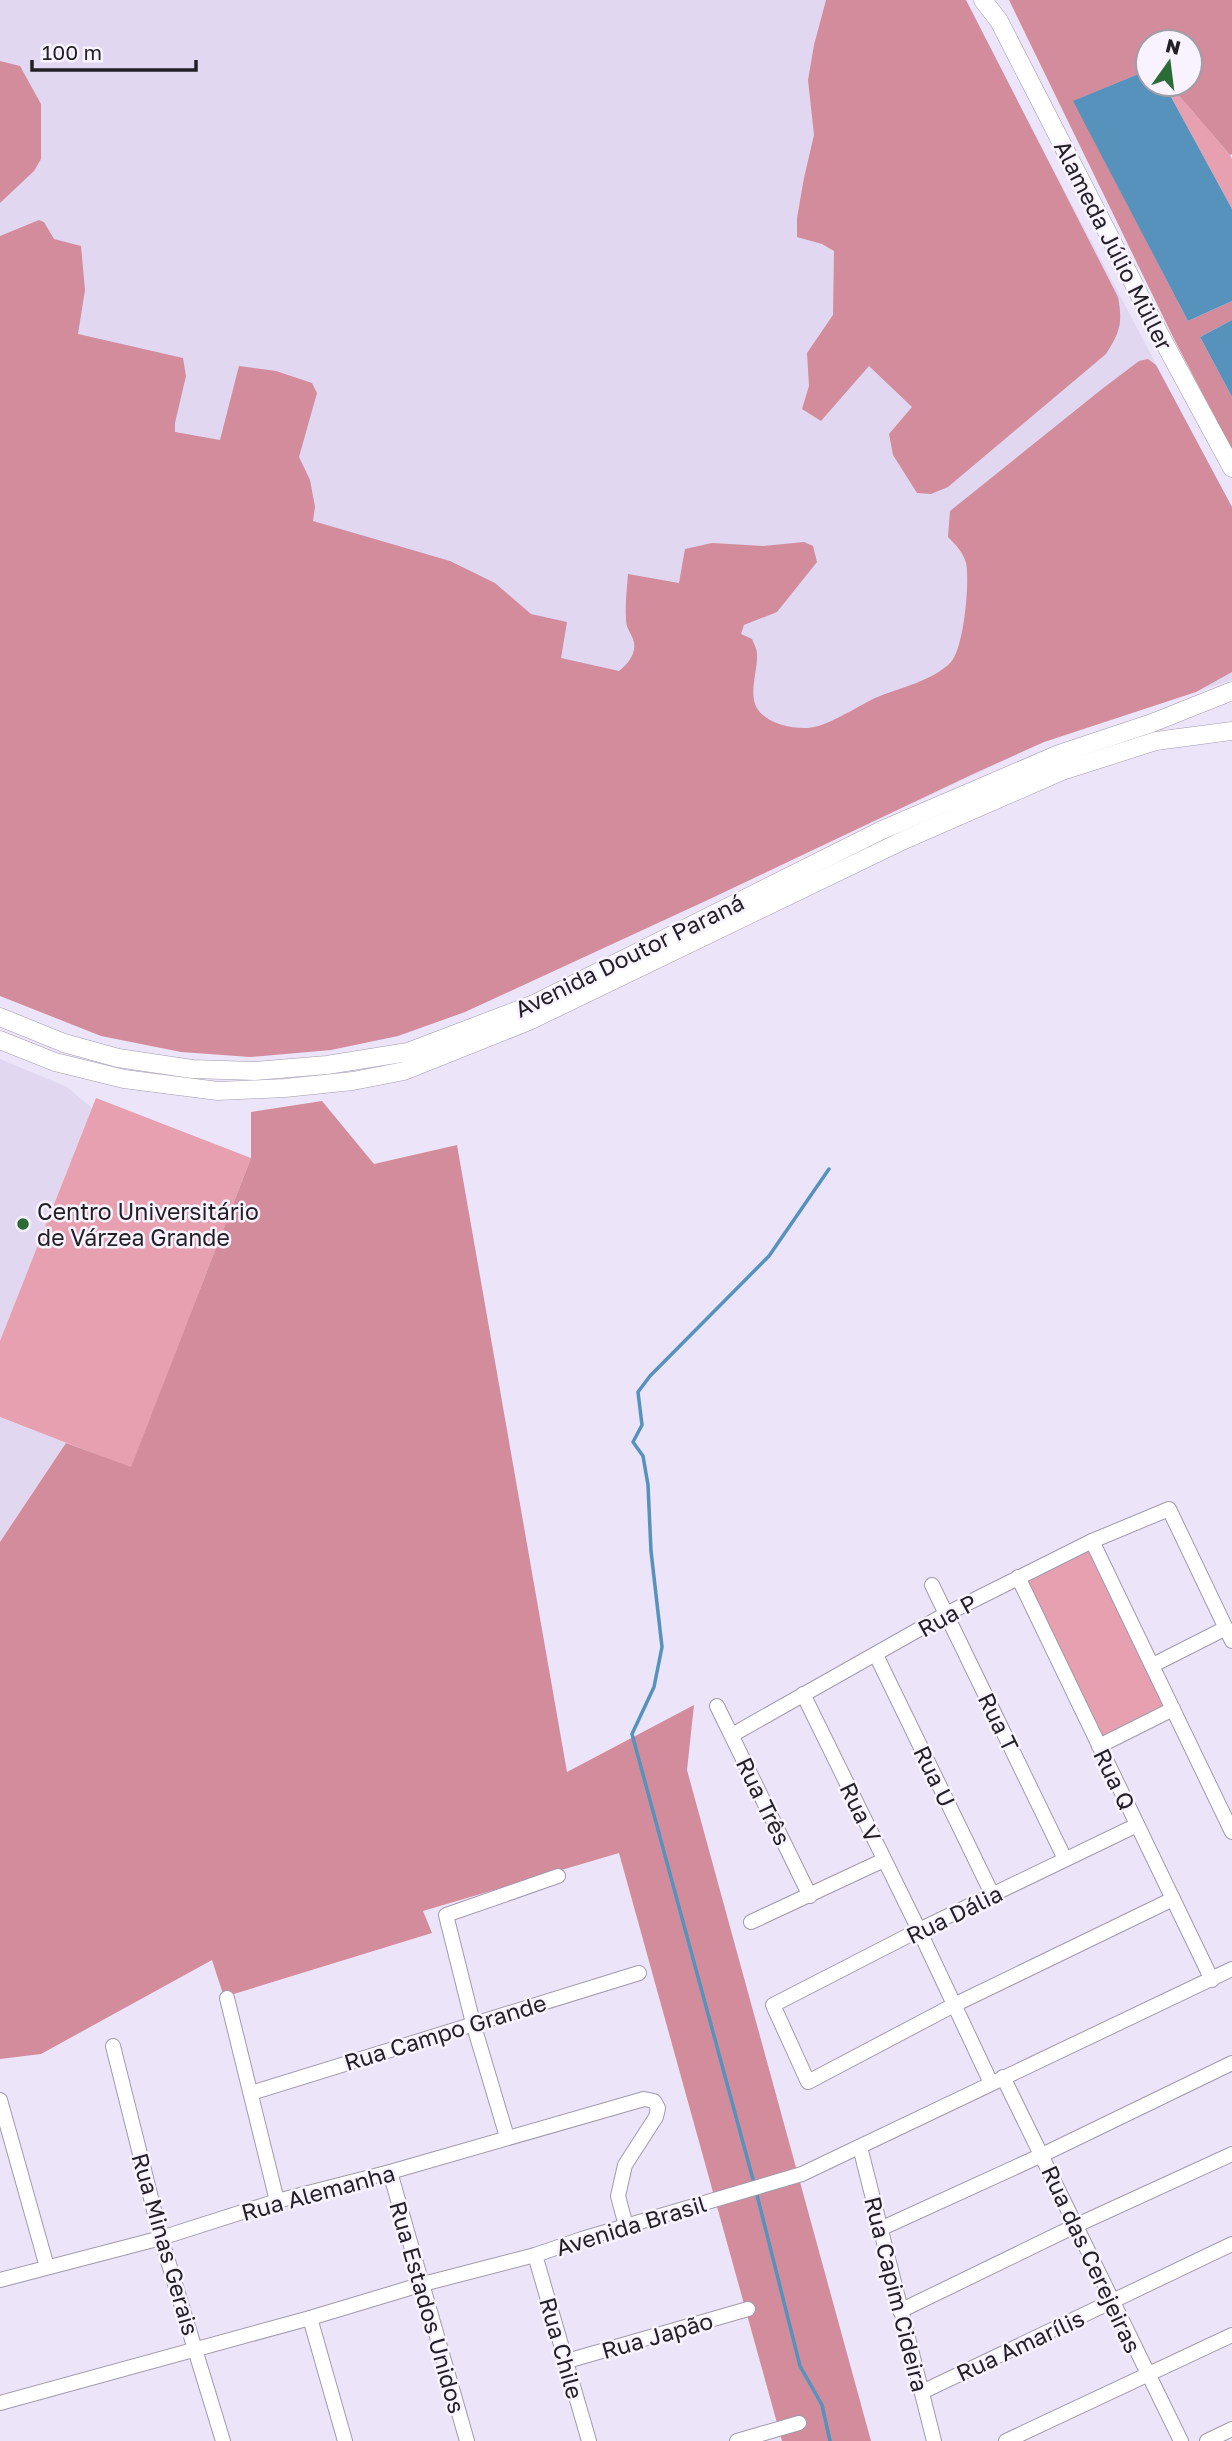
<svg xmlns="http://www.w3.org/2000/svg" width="1232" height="2441" font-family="'Golos Text',sans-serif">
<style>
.built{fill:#e1d7f1}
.green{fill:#e6a0af}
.forest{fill:#d38c9b}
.water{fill:#5692bc}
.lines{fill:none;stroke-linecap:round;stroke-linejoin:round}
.stream{stroke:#5692bc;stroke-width:3.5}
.minor-casing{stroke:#a19aac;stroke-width:16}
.major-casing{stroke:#a19aac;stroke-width:19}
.minor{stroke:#fff;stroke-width:14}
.major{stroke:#fff;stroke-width:18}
.poi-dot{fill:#2b6b35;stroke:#f8f3ff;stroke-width:2.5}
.labels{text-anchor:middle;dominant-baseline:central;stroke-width:5;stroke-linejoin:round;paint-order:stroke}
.street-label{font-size:23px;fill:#221f26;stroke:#f8f3ff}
.poi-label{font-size:23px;fill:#221f26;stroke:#f8f3ff;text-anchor:start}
</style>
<rect width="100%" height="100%" fill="#ece4f8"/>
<g class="built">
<path d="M0,0H964L1232,508V680L1044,742L832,841L0,424Z"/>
<path d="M0,1059L67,1087L92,1108L0,1341Z"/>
<path d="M0,1417L66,1443L0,1542Z"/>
</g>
<g class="green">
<path d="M1164,84H1169L1230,155L1232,159V209Z"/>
<path d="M96,1098L251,1158L131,1468L0,1417V1341Z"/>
<path d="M1087,1547L1167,1710L1101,1741L1022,1578Z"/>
</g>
<g class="forest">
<path d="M826,0H966L1118,297C1123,323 1120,332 1106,354L948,487L931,494L917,493L893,455L889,434L912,407L869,366L821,421L802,409L809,386L807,353L833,315L834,251L822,244L797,237V218L804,178L814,135L808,80L814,45Z"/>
<path d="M1009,0H1232V154L1230,155L1169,84H1190V42H1148V70L1074,101L1188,321L1232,301V320L1200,337L1232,397V450L1174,339Z"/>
<path d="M0,61L20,66L41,104V159L34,171L0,203Z"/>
<path d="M39,220L44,222L54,239L81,246L85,290L78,334L183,358L186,376L175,423V432L220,440L239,366L276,371L312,383L317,393L299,457L310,480L315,507L313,521L450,561L495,583L531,614L567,622L561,658L619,671C628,664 638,652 633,639C630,631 626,628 626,619C625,604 627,589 628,574L679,583L685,549L712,543L763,546L804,542L813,546L817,562L777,612L744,625L741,634L752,639C754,644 757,649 757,654C758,671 747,697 759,711C769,724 792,729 808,728C826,727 857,707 875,698C899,688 933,681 951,662C964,648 970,581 966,563C963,552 956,545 948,537L950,511L1102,389L1139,361L1148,359L1156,365L1232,507V672L1196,692L1044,742L973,774L712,898L465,1012L398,1036L331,1050L250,1057L181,1052L101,1036L0,996V236Z"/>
<path d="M322,1101L374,1164L457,1145L567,1772L694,1705L687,1770L871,2441H782L619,1853L423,1911L432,1933L224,1997L212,1960L41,2054L0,2059V1542L66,1443L131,1467L251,1158V1112Z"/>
</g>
<g class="water">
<path d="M1148,70V84H1164L1232,209V301L1188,321L1073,101Z"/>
<path d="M1232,320V397L1200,337Z"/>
</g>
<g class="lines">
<g class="stream">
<path d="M754,2183L632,1734L654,1687L662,1647L651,1551L648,1485L643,1456L633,1442L642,1425L638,1392L650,1376L769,1256L829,1169"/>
<path d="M756,2191L800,2366L822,2405L830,2441"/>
</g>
<defs>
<g id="minor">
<path d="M1092,1541L1232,1832"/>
<path d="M1018,1577L1212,1980"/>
<path d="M932,1585L1065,1859"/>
<path d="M876,1655L993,1896"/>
<path d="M1153,1665L1226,1628"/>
<path d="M803,1694L919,1930L991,2083"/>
<path d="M717,1706L810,1896"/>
<path d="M732,1735L946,1614L1092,1541L1169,1509L1232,1641"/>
<path d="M1099,1746L1173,1709"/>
<path d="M1137,1825L919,1930L773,2005L808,2082L954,2005L1173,1899"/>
<path d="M751,1922L884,1860"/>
<path d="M227,1998L277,2201"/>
<path d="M113,2046L161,2238L223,2441"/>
<path d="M1003,2077L1181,2441"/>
<path d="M251,2093L639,1973"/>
<path d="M0,2100L47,2267"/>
<path d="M507,2137L473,2023L446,1915L558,1876"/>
<path d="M860,2147L934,2441"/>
<path d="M390,2172L467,2441"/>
<path d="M880,2229L1042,2155L1232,2063"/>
<path d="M535,2255L589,2441"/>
<path d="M0,2280L161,2238L277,2201L390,2172L644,2099L654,2101L658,2108L656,2117L625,2165L618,2196L626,2226"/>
<path d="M900,2311L1077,2225L1232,2154"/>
<path d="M310,2318L345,2441"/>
<path d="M567,2361L748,2309"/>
<path d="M922,2392L1232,2244"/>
<path d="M0,2403L310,2318L423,2284L535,2255L582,2239L802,2174L1232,1969"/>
<path d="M737,2441L799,2423"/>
<path d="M1006,2441L1232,2335"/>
<path d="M1207,2441L1232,2429"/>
</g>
<g id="major">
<path d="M983,0L999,21L1159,333L1232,468"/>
<path d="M0,1017L64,1043L118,1058L192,1069L255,1071L327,1065L408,1052L534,1004L882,830L1059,754L1152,723L1232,691"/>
<path d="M0,1040L55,1062L124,1079L218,1091L285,1088L353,1081L404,1071L529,1021L904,840L1062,771L1156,741L1232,731"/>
</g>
</defs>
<use href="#minor" class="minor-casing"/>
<use href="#major" class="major-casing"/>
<use href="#minor" class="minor"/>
<use href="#major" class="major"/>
</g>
<circle class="poi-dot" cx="23" cy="1224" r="7"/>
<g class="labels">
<g class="street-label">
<text transform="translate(1114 245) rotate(63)">Alameda Júlio Müller</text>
<text transform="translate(629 955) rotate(-26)">Avenida Doutor Paraná</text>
<text transform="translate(947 1615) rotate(-29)">Rua P</text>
<text transform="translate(999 1722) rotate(64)">Rua T</text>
<text transform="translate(935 1776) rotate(64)">Rua U</text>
<text transform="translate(1115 1779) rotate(64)">Rua Q</text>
<text transform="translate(764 1801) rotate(64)">Rua Três</text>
<text transform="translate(861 1812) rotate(64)">Rua V</text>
<text transform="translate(954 1914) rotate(-26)">Rua Dália</text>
<text transform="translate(445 2032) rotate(-17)">Rua Campo Grande</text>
<text transform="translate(318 2192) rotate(-15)">Rua Alemanha</text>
<text transform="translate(631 2225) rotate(-17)">Avenida Brasil</text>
<text transform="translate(166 2244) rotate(74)">Rua Minas Gerais</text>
<text transform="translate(1092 2259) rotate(65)">Rua das Cerejeiras</text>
<text transform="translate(897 2294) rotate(76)">Rua Capim Cideira</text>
<text transform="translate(428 2307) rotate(74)">Rua Estados Unidos</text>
<text transform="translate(657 2335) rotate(-16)">Rua Japão</text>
<text transform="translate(1020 2345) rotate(-25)">Rua Amarílis</text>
<text transform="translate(562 2348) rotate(74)">Rua Chile</text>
</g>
<g class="poi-label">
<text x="37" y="1211">Centro Universitário<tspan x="37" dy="26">de Várzea Grande</tspan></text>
</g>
</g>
<g transform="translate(1169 63) rotate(14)"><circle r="33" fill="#f8f3ff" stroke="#a29ea8" stroke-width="2"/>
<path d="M0-5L12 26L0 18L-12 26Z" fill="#2b6b35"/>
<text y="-10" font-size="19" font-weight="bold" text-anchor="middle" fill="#221f26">N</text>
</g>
<path d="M32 60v10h164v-10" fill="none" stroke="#221f26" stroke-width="3.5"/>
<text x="42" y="60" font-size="21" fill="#221f26" stroke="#f8f3ff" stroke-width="5" paint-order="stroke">100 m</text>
</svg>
